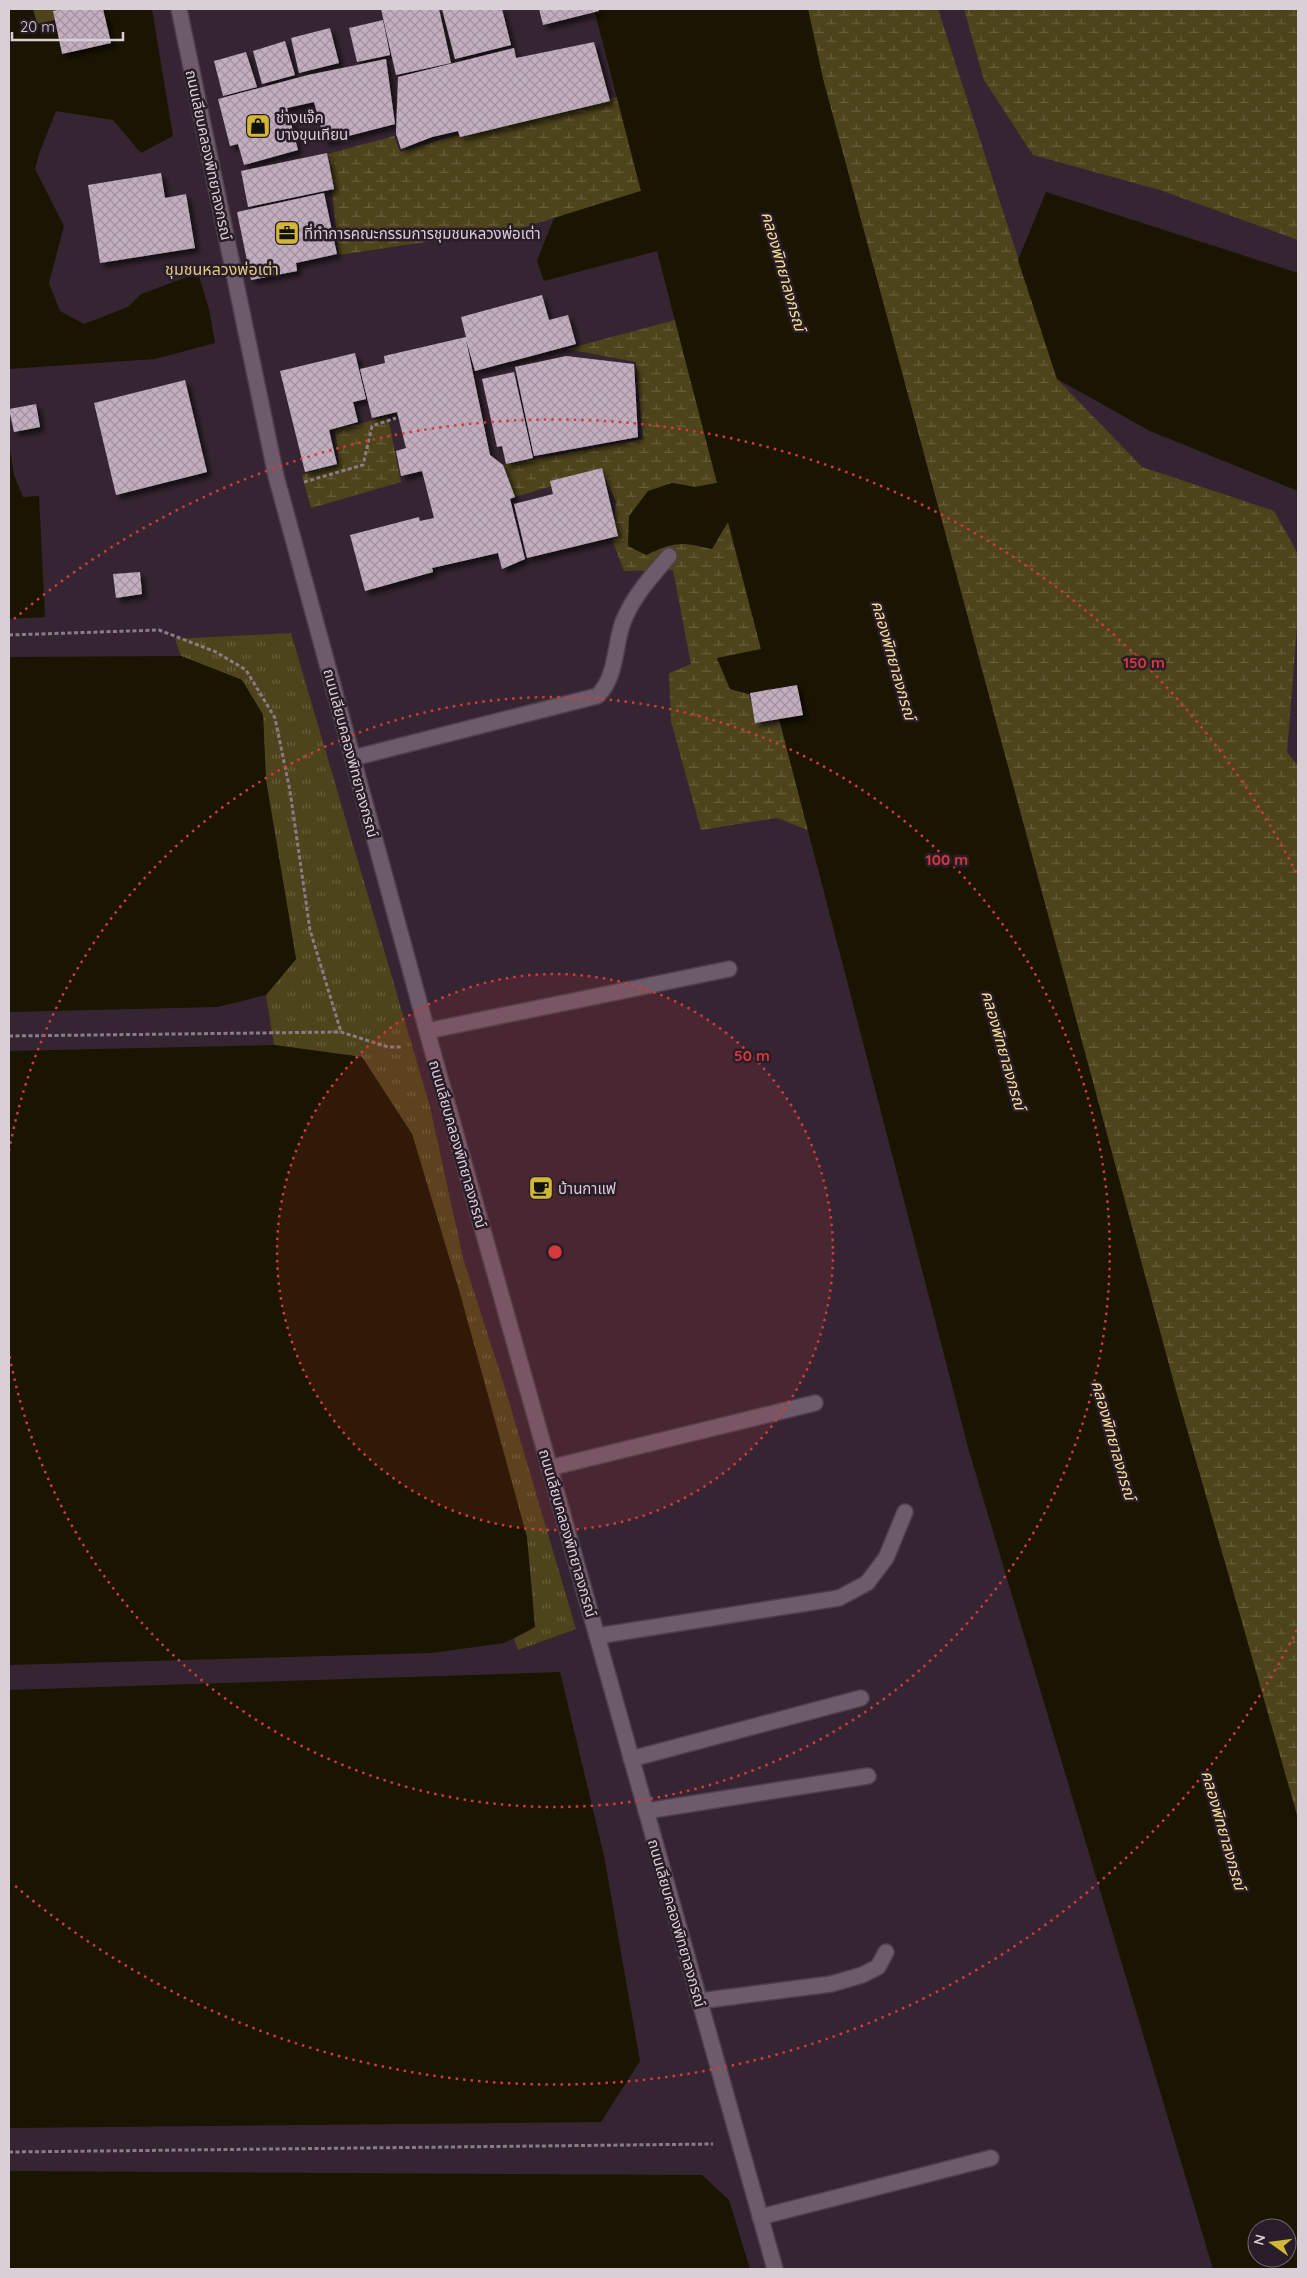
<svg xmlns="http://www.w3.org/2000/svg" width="1307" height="2278" font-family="Quicksand,'Noto Sans Thai',sans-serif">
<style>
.grass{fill:url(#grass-tufts)}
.wetland{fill:url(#wetland-marsh)}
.garden{fill:#4e441b}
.water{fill:#1a1500;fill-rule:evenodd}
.building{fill:url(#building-cross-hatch);filter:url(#shadow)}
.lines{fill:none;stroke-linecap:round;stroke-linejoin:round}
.lane-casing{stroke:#4d404b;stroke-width:18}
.street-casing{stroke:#4d404b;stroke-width:18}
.secondary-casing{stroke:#4d404b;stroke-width:18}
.path{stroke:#897c87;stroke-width:3;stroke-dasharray:4 2.5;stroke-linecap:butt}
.lane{stroke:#6d5b6a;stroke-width:15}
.street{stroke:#6d5b6a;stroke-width:15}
.secondary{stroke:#6d5b6a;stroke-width:15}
.ring{fill:none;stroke:#d6393a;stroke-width:2.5;stroke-dasharray:2.5 5}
.labels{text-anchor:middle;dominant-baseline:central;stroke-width:5;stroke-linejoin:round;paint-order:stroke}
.poi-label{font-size:15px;fill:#d9cfd7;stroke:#2a1c28;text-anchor:start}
.street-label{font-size:15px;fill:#d9cfd7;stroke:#2a1c28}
.neighbourhood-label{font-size:16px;fill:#dcca7d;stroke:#2a1c28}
.water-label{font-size:16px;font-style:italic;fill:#f3e091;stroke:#2a1c28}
.centre{fill:#d6393a;stroke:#2a1c28;stroke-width:2.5}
.ring-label{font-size:15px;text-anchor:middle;font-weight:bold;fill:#d6393a;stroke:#2a1c28;stroke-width:5;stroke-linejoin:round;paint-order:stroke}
</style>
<defs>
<pattern id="grass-tufts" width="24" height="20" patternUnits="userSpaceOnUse" patternTransform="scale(1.25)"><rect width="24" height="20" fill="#4e441b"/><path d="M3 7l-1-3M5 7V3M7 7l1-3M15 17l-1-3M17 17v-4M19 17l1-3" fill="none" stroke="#675e3b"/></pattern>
<pattern id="wetland-marsh" width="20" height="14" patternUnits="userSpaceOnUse" patternTransform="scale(1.25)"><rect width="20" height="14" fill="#4e441b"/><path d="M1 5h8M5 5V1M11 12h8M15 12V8" fill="none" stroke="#675e3b"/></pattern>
<pattern id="building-cross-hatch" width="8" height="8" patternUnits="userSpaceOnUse" patternTransform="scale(1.25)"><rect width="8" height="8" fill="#c2aebf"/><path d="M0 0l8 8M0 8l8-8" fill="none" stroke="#a2929f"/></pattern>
<filter id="shadow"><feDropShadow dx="4.5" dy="4.5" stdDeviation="2.5" flood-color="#0009"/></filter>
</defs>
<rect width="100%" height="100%" fill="#352532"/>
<path class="grass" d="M291,633L430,1107L463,1258L504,1385L576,1629L518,1650L514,1639L535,1627L461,1297L412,1134L362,1057L274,1045L266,995L296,959L266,780L263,715L242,680L181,656L175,639Z"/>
<g class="wetland">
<path d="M808,9H938L1057,379L1142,467L1274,511L1298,554V613L1287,752L1298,766V1819L1176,1391L823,79Z"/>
<path d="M964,9H1298V240L1160,190L1033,155L984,80Z"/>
<path d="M617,97L641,191L525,227L339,255L328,154L394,136L400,152L443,139Z"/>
<path d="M675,320L718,483L695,487L672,483L646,555C675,541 682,542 712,549L728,521L761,649L717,659L730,689L749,694L756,723L780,721L808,830L777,818L701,830L671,721L669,673L691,664L673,570L624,571L612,539L616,501L601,471L515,497L503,465L643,439L636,362L567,349Z"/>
<path d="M388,417L401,482L311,508L302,475L339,463L335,429Z"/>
</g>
<path class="garden" d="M33,9H110L36,24Z"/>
<g class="water">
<path d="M9,9H33L37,24L110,9H152L173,136L141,153L113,120L56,111L39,154L35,169L64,226L49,283L60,311L84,324L128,307L141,294L198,273L209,309L215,343L155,359L9,369Z"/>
<path d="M594,9H808L823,79L1176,1391L1298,1819V2269H1213L969,1451L771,688L749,694L730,689L717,658L761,649L728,522L712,549C681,542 676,541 646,555L628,546L629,516L648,491L672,483L695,487L717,483L657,251L544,281L537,261L554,218L641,191ZM1257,2228H1287V2258H1257Z"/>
<path d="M1046,192L1298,273V491L1150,431L1057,379L1018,260Z"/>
<path d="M9,444L14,475L23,497L39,496L45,617L9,619Z"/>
<path d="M181,656L242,680L263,715L266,780L296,959L266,995L218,1007L9,1012V657Z"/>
<path d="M274,1045L362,1057L412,1134L461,1297L527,1537L535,1627L504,1643L432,1653L9,1665V1051Z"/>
<path d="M560,1672L604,1856L640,2061L601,2122L9,2128V1690Z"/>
<path d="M9,2171L702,2175L729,2200L750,2269H9Z"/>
</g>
<g class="building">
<path d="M64,9H103L111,43L62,54L53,11Z"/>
<path d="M381,9H439L451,63L396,75Z"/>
<path d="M442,9H502L511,45L455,59Z"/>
<path d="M539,9H599V11L543,25Z"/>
<path d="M383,20L390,55L357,62L349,28Z"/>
<path d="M330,28L339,63L299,73L291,38Z"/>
<path d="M285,41L295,75L262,84L253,51Z"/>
<path d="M594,42L610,101L460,137L458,131L432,137L401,149L396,134L398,77L514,48L516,58Z"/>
<path d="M246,52L257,87L223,96L214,61Z"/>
<path d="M386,59L395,124L325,142L314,102L287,108L298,150L244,165L238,144L230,146L218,99L308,75Z"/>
<path d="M327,153L334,189L248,207L241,171Z"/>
<path d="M161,173L165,198L186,194L195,248L100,263L88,185Z"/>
<path d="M324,193L337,254L296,263L297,271L251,280L237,212Z"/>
<path d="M542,295L549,320L568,315L576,344L475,371L466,340L490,455L503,465L515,497L510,499L525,559L502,569L498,553L432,568L433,572L365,591L350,535L419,517L420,521L434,518L422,471L401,476L396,451L406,448L397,412L372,418L360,369L385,363L384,356L466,337L461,317Z"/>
<path d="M355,353L366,399L353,402L358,422L329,430L337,464L305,472L280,371Z"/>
<path d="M566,356L634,364L638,437L534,456L515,367Z"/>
<path d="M514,372L533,458L506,464L502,446L497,447L482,379Z"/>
<path d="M185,380L207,472L116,495L94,403Z"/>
<path d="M36,404L40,427L14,432L9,409Z"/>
<path d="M602,468L618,536L527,558L514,504L553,494L550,481Z"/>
<path d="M140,572L142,594L116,598L113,574Z"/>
<path d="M797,685L803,715L755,723L750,693Z"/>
</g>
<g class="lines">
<defs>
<g id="lane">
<path d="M353,758L597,696C617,678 614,646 623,622C633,596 652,576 669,556"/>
<path d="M427,1031L729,969"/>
<path d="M549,1468L815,1403"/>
<path d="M597,1636L839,1598L867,1583L886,1558L905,1512"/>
<path d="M631,1759L861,1698"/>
<path d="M646,1811L868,1776"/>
<path d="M699,2001L831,1984L862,1975L878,1967L886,1952"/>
</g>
<path id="street" d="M760,2217L991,2158"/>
<path id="secondary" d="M179,9L276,476L431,1046L775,2269"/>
</defs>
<use href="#lane" class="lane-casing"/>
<use href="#street" class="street-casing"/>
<use href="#secondary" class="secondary-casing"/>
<g class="path">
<path d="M304,482L363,465L372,426L396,418"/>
<path d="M9,635L159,630L216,652L246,670L275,718L290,791L310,930L341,1032"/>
<path d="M9,1036L341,1032L388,1047H403"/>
<path d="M9,2152L713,2144"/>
</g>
<use href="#lane" class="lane"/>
<use href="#street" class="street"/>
<use href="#secondary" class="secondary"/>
</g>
<circle cx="555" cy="1252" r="278" fill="#d6393a" fill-opacity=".12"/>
<g class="ring">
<circle cx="555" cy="1252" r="278"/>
<path d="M9 1151A555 555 0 1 1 9 1353"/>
<path d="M1297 1630A833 833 0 0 1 14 1885M14 619A833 833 0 0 1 1297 874"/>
</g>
<defs>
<symbol id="shop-square" viewBox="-11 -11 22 22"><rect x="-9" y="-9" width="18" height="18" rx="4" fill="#d2b736" stroke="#2a1c28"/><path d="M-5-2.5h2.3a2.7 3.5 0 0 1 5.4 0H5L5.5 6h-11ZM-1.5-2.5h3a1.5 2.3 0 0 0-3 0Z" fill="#111"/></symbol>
<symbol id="office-square" viewBox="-11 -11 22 22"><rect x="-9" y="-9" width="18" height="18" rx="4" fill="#d2b736" stroke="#2a1c28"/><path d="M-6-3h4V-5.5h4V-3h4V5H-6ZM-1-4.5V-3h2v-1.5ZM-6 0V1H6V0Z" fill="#111"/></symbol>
<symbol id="cafe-square" viewBox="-11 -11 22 22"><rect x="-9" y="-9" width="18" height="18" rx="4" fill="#d2b736" stroke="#2a1c28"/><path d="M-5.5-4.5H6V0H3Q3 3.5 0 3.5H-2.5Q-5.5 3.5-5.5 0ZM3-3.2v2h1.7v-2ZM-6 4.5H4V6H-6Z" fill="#111"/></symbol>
</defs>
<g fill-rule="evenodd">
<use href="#shop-square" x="244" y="112" width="28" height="28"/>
<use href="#office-square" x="273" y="219" width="28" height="28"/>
<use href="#cafe-square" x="527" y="1174" width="28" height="28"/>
</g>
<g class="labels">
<g class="poi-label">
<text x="276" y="117">ช่างแจ๊ค<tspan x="276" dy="17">บางขุนเทียน</tspan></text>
<text x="304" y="233">ที่ทำการคณะกรรมการชุมชนหลวงพ่อเต่า</text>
<text x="558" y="1188">บ้านกาแฟ</text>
</g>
<g class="street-label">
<text transform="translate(209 155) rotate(78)">ถนนเลียบคลองพิทยาลงกรณ์</text>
<text transform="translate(351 753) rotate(75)">ถนนเลียบคลองพิทยาลงกรณ์</text>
<text transform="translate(458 1144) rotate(74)">ถนนเลียบคลองพิทยาลงกรณ์</text>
<text transform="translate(568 1533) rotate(74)">ถนนเลียบคลองพิทยาลงกรณ์</text>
<text transform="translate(677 1923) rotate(74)">ถนนเลียบคลองพิทยาลงกรณ์</text>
</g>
<g class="neighbourhood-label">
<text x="222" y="269">ชุมชนหลวงพ่อเต่า</text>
</g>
<g class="water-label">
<text transform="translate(784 271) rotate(74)">คลองพิทยาลงกรณ์</text>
<text transform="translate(894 660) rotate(74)">คลองพิทยาลงกรณ์</text>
<text transform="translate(1004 1050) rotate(74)">คลองพิทยาลงกรณ์</text>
<text transform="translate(1114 1440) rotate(74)">คลองพิทยาลงกรณ์</text>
<text transform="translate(1224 1830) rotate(74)">คลองพิทยาลงกรณ์</text>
</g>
</g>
<circle cx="555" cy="1252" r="8" class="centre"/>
<g class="ring-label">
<text x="1144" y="668">150 m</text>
<text x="947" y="865">100 m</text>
<text x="752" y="1061">50 m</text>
</g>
<rect width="1307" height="2278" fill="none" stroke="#d9cfd7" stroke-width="20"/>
<g transform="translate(1272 2243) rotate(284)"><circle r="24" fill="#2a1c28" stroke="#70646e"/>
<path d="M0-4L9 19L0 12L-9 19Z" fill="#d2b736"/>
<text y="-8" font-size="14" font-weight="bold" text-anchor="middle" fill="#d9cfd7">N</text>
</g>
<path d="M12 32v8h111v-8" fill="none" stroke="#d9cfd7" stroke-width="2.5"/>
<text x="20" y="32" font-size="15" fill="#d9cfd7" stroke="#2a1c28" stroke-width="4" paint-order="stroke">20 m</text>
</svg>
